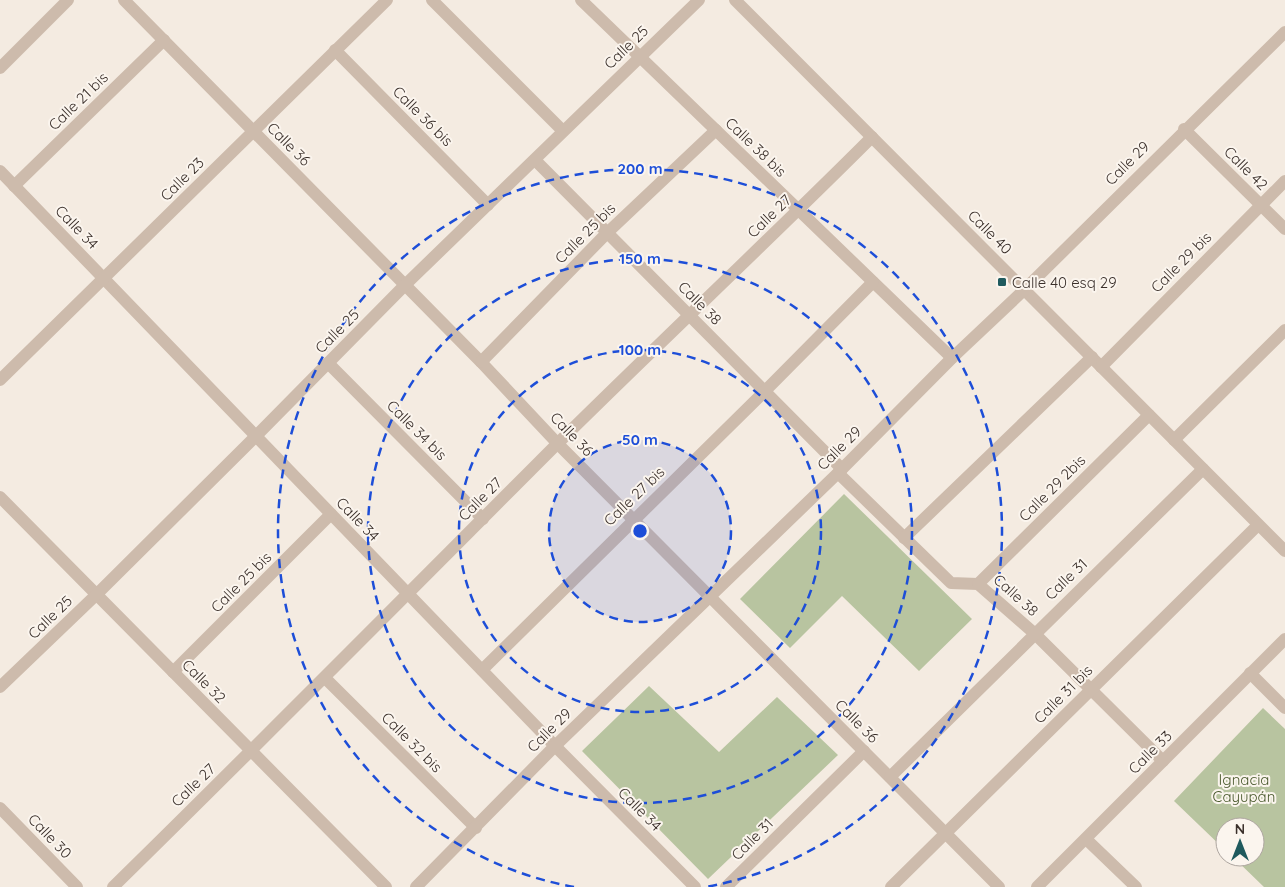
<svg xmlns="http://www.w3.org/2000/svg" width="1285" height="887" font-family="Quicksand,sans-serif">
<style>
.green{fill:#b8c4a0}
.lines{fill:none;stroke-linecap:round;stroke-linejoin:round}
.minor{stroke:#cdbbac;stroke-width:12}
.ring{fill:none;stroke:#1d4ed8;stroke-width:2.5;stroke-dasharray:9 6}
.poi-dot{fill:#1f5a5e;stroke:#fbf5ee;stroke-width:2}
.labels{text-anchor:middle;dominant-baseline:central;stroke-width:4;stroke-linejoin:round;paint-order:stroke}
.street-label{font-size:15px;fill:#3b302b;stroke:#fbf5ee}
.poi-label{font-size:15px;fill:#3b302b;stroke:#fbf5ee;text-anchor:start}
.park-label{font-size:15px;fill:#4a5a2e;stroke:#fbf5ee}
.centre{fill:#1d4ed8;stroke:#fbf5ee;stroke-width:2.5}
.ring-label{font-size:15px;text-anchor:middle;font-weight:bold;fill:#1d4ed8;stroke:#fbf5ee;stroke-width:4;stroke-linejoin:round;paint-order:stroke}
</style>
<rect width="100%" height="100%" fill="#f4ebe1"/>
<g class="green">
<path d="M844,494L972,619L919,671L842,596L790,648L740,599Z"/>
<path d="M649,686L719,752L777,697L838,755L708,879L582,751Z"/>
<path d="M1263,708L1285,729V887H1264L1233,857H1255V827H1225V850L1174,801Z"/>
</g>
<g class="lines">
<g class="minor">
<path d="M124,0L481,362L558,444L999,887"/>
<path d="M432,0L563,131"/>
<path d="M581,0L952,358"/>
<path d="M735,0L1285,551"/>
<path d="M335,50L488,205"/>
<path d="M0,68L68,0"/>
<path d="M1184,129L1285,229"/>
<path d="M535,160L842,469"/>
<path d="M0,171L555,746L695,887"/>
<path d="M14,186L164,40"/>
<path d="M481,362L607,233L716,130"/>
<path d="M328,363L483,519"/>
<path d="M1101,367L1285,181"/>
<path d="M0,380L387,0"/>
<path d="M1174,440L1285,330"/>
<path d="M838,473L951,583L978,584L1034,633L1163,761"/>
<path d="M0,497L386,887"/>
<path d="M904,538L1092,357"/>
<path d="M978,584L1149,415"/>
<path d="M482,670L765,391L873,282"/>
<path d="M173,672L331,514"/>
<path d="M1250,673L1285,708"/>
<path d="M325,678L476,828"/>
<path d="M0,687L96,595L256,436L405,285L699,0"/>
<path d="M890,777L1203,469"/>
<path d="M0,808L77,887"/>
<path d="M1086,839L1136,887"/>
<path d="M113,887C262,741 409,592 557,444C661,341 768,241 872,137"/>
<path d="M416,887L555,746L838,473L952,358L1024,290L1285,32"/>
<path d="M726,887L864,751"/>
<path d="M891,887L1258,525"/>
<path d="M1037,887L1285,639"/>
</g>
</g>
<circle cx="640" cy="531" r="91" fill="#1d4ed8" fill-opacity=".12"/>
<g class="ring">
<circle cx="640" cy="531" r="91"/>
<circle cx="640" cy="531" r="181"/>
<circle cx="640" cy="531" r="272"/>
<path d="M574 887A362 362 0 1 1 706 887"/>
</g>
<rect class="poi-dot" x="997" y="277" width="10" height="10" rx="2.5"/>
<g class="labels">
<g class="street-label">
<text transform="translate(626 47) rotate(-44)">Calle 25</text>
<text transform="translate(78 101) rotate(-44)">Calle 21 bis</text>
<text transform="translate(423 116) rotate(45)">Calle 36 bis</text>
<text transform="translate(289 144) rotate(45)">Calle 36</text>
<text transform="translate(756 147) rotate(44)">Calle 38 bis</text>
<text transform="translate(1127 163) rotate(-45)">Calle 29</text>
<text transform="translate(1246 168) rotate(45)">Calle 42</text>
<text transform="translate(182 179) rotate(-45)">Calle 23</text>
<text transform="translate(769 216) rotate(-44)">Calle 27</text>
<text transform="translate(77 227) rotate(46)">Calle 34</text>
<text transform="translate(990 232) rotate(45)">Calle 40</text>
<text transform="translate(585 233) rotate(-45)">Calle 25 bis</text>
<text transform="translate(1181 262) rotate(-45)">Calle 29 bis</text>
<text transform="translate(700 303) rotate(45)">Calle 38</text>
<text transform="translate(337 331) rotate(-45)">Calle 25</text>
<text transform="translate(417 430) rotate(45)">Calle 34 bis</text>
<text transform="translate(572 434) rotate(46)">Calle 36</text>
<text transform="translate(839 448) rotate(-45)">Calle 29</text>
<text transform="translate(1052 488) rotate(-45)">Calle 29 2bis</text>
<text transform="translate(634 496) rotate(-44)">Calle 27 bis</text>
<text transform="translate(480 499) rotate(-45)">Calle 27</text>
<text transform="translate(358 519) rotate(46)">Calle 34</text>
<text transform="translate(1066 579) rotate(-44)">Calle 31</text>
<text transform="translate(241 582) rotate(-45)">Calle 25 bis</text>
<text transform="translate(1016 595) rotate(42)">Calle 38</text>
<text transform="translate(50 617) rotate(-44)">Calle 25</text>
<text transform="translate(204 681) rotate(45)">Calle 32</text>
<text transform="translate(1063 694) rotate(-45)">Calle 31 bis</text>
<text transform="translate(857 721) rotate(45)">Calle 36</text>
<text transform="translate(549 730) rotate(-45)">Calle 29</text>
<text transform="translate(412 742) rotate(45)">Calle 32 bis</text>
<text transform="translate(1150 752) rotate(-45)">Calle 33</text>
<text transform="translate(193 785) rotate(-44)">Calle 27</text>
<text transform="translate(640 809) rotate(45)">Calle 34</text>
<text transform="translate(50 836) rotate(46)">Calle 30</text>
<text transform="translate(752 839) rotate(-45)">Calle 31</text>
</g>
<g class="poi-label">
<text x="1012" y="282">Calle 40 esq 29</text>
</g>
<g class="park-label">
<text x="1244" y="779">Ignacia<tspan x="1244" dy="17">Cayupán</tspan></text>
</g>
</g>
<circle cx="640" cy="531" r="8" class="centre"/>
<g class="ring-label">
<text x="640" y="174">200 m</text>
<text x="640" y="264">150 m</text>
<text x="640" y="355">100 m</text>
<text x="640" y="445">50 m</text>
</g>
<g transform="translate(1240 842)"><circle r="24" fill="#fbf5ee" stroke="#aea6a0"/>
<path d="M0-4L9 19L0 12L-9 19Z" fill="#1f5a5e"/>
<text y="-8" font-size="14" font-weight="bold" text-anchor="middle" fill="#3b302b">N</text>
</g>
</svg>
